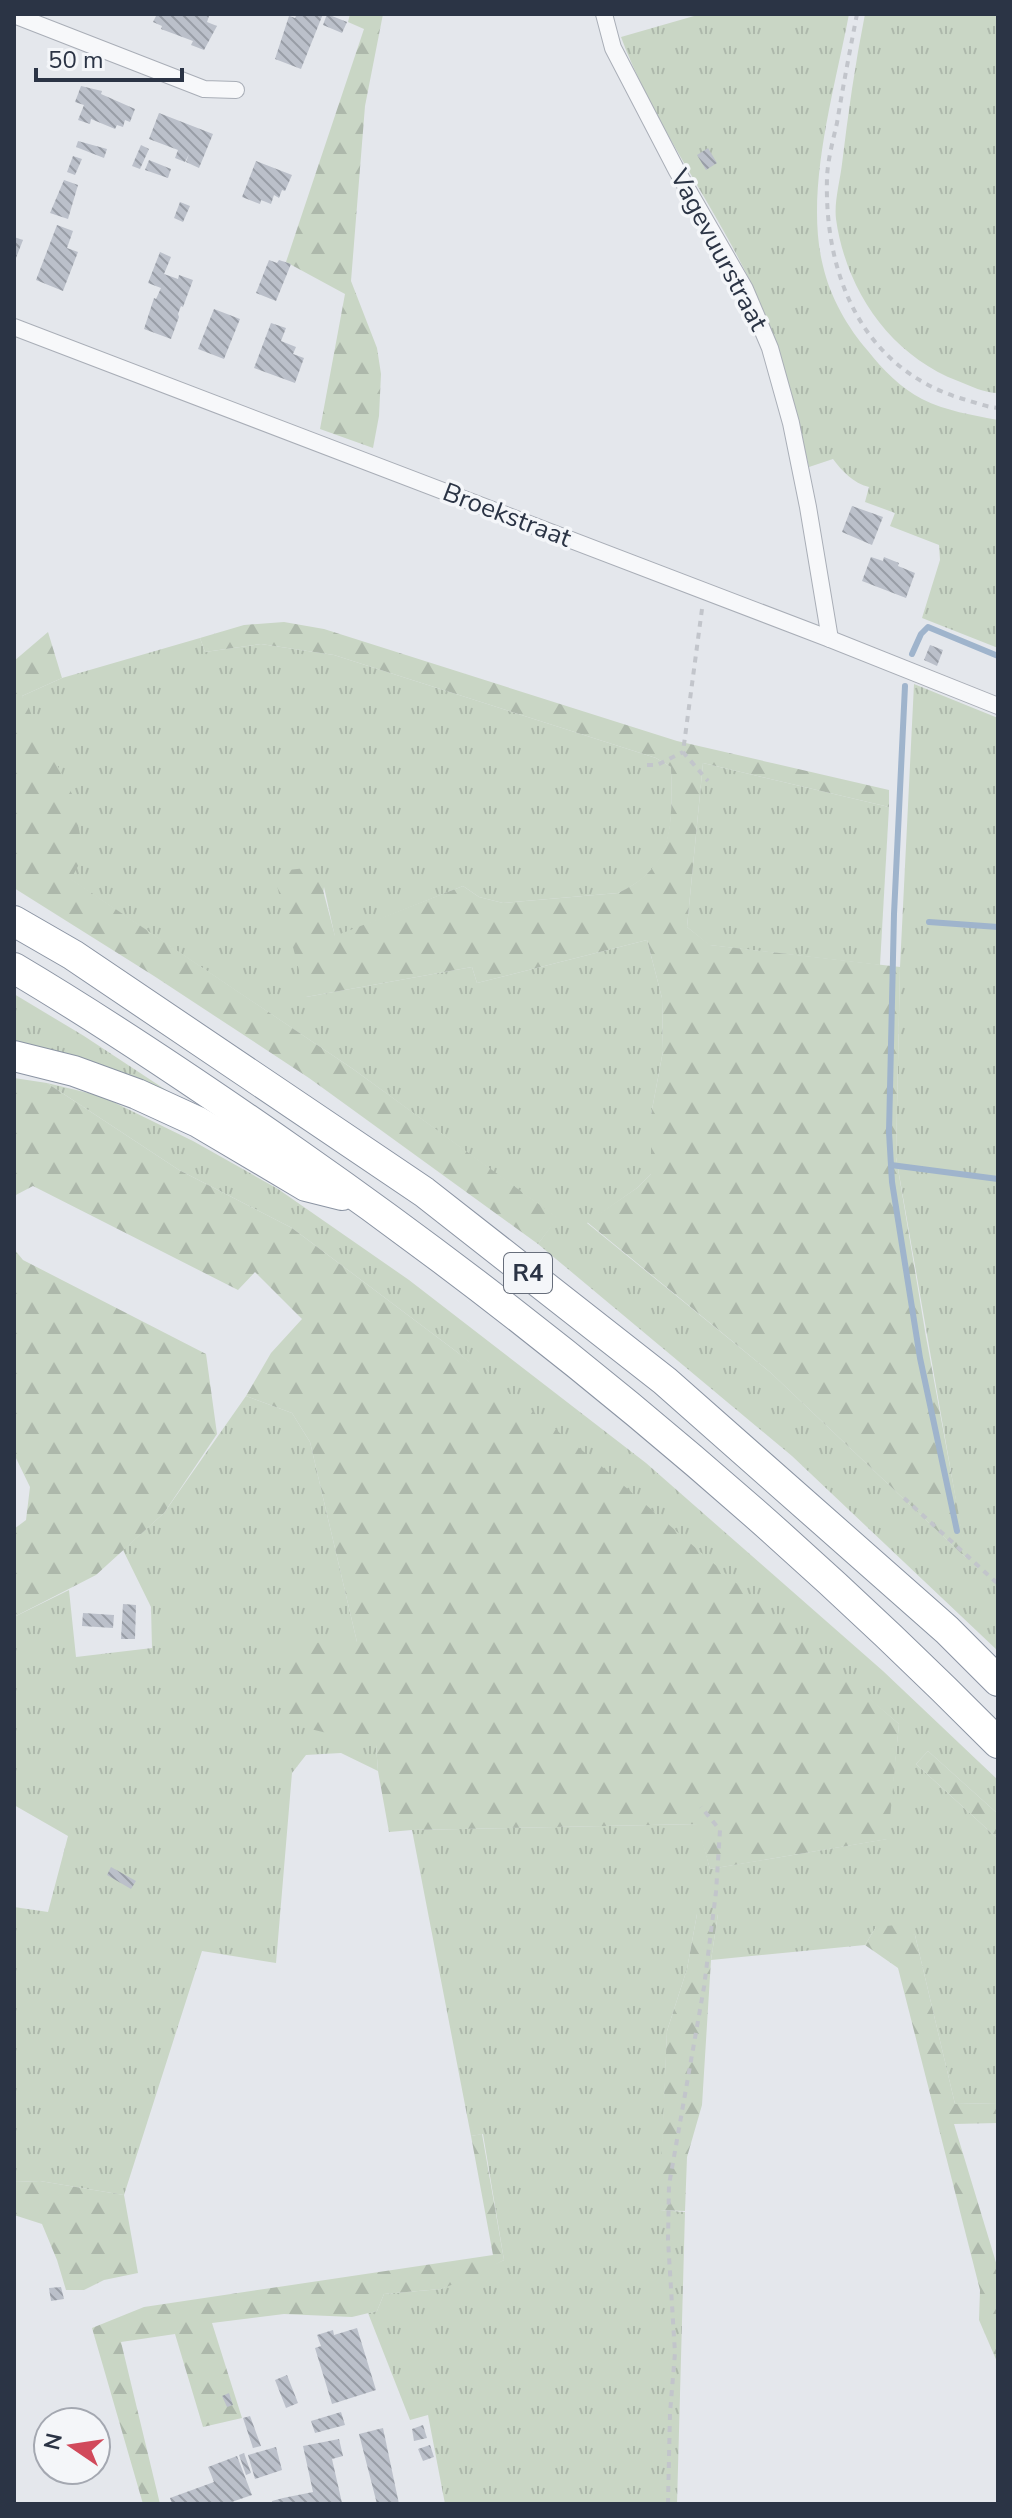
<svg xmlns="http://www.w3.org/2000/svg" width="1012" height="2518" font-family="'Nunito Sans',sans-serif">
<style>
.grass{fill:url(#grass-tufts)}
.forest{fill:url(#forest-firs)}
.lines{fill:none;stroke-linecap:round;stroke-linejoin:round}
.stream{stroke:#9fb4cc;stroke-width:6}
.building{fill:url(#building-back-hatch)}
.street-casing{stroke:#a9aeb7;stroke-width:18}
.highway-casing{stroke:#8b94a3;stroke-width:32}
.path{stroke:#c2c5cb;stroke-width:4;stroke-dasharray:6 6;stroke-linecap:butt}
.street{stroke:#f7f8fa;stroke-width:16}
.highway{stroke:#fff;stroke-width:30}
.labels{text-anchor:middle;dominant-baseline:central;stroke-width:7;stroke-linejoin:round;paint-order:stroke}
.shield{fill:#f4f6f9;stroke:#676e7b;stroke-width:2}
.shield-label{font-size:24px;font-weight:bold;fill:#2b3445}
.street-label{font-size:26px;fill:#2b3445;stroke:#f4f6f9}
</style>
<defs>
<pattern id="grass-tufts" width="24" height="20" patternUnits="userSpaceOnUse" patternTransform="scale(2)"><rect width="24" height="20" fill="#c9d6c5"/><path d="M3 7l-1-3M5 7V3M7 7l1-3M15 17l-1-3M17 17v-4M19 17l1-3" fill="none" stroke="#adb8ab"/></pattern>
<pattern id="forest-firs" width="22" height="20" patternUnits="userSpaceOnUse" patternTransform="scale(2)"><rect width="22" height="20" fill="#c9d6c5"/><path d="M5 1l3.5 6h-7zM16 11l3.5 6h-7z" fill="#adb8ab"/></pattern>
<pattern id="building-back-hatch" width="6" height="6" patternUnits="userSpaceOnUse" patternTransform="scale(2)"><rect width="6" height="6" fill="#bbc0ca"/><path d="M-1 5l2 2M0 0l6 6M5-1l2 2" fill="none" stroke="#989da6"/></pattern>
</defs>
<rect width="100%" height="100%" fill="#e4e7ec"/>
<g class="grass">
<path d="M701,14H849C835,89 804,191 823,266C830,297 848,328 868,351C882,369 902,389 922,399C946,411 972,415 998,420V648L922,618L940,560L939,545L890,526L895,513L865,502L869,487C853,483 842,471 833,459L809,467C794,403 779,340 750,281C710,198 653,123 621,37Z"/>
<path d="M865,14H998V393C984,393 971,386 958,381C890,355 846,290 836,219C834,202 840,181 842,164C848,114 855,64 865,14Z"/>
<path d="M200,638L205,652L261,644L334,655L656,758L671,767C672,822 677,867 618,893L503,903L479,897L463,886L335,937L324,887L306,997L472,967L477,983L647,940L662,998L663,1051L651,1115V1174L637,1188L587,1223L771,1373L966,1558L896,1157L900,967L914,684L998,718V1651L792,1456L538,1244L557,1218L353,1069L70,879L22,696L62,678Z"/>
<path d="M703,763L889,807L880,965L709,945L687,927Z"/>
<path d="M14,994L84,1036L169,1092L14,1045Z"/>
<path d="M47,1083L101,1096L193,1141L278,1189L409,1280L646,1463L883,1671L998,1780V1814L928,1751L916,1764L998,1839V2103L955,2104L915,1935L876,1927L865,1945L711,1960L718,1914H697L687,1969L667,2031L660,2210L685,2212L677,2504H445L428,2415L410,2420L368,2313L377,2311L384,2294L441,2289L504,2260L483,2134L471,2136L412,1830L698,1824L710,1869L887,1839L899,1724L457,1352L292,1228L179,1170Z"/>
<path d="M246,1396L292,1413L310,1442L357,1642L376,1745L378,1771L341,1753L306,1755L292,1773L276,1963L202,1951L124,2195L40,2181L14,2182V1907L48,1912L68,1836L14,1805V1617L69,1590L76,1657L152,1648L151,1607L123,1550L164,1513Z"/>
</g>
<g class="forest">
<path d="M350,14H383L365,106L351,281L377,348L381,374L379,416L373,448L320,429L345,294L286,262L364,29L348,22Z"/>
<path d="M284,622L324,629L677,741L889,790V807L703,763L687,927L710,945L900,967L896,1157L926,1337L967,1559L771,1373L587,1222L637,1188L651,1174V1115L663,1051L662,998L647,940L477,983L472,967L306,997L276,882L288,870L306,868L319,875L335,936L463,886L479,897L503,903L618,893C676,867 672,821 671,767L656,758L334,655L261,644L205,652L200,638L244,625Z"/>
<path d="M48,632L62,678L22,696L72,794L84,855L71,879L353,1069L558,1218L538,1244L309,1078L154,976L14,888V661Z"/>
<path d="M14,1078L47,1083L179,1170L292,1228L457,1352L593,1459L899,1724L888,1839L710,1869L697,1824L412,1830L389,1832L378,1771L376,1745L286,1723L287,1643L357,1642L310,1442L292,1413L246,1396L271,1353L302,1319L255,1272L238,1290L33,1186L14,1196Z"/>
<path d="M14,1249L23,1260L206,1354L217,1434L164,1513L96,1575L14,1617V1529L26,1520L30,1487L14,1454Z"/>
<path d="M928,1751L998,1814V1839L916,1764Z"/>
<path d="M697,1914H718L711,1960L702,2105L687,2157L685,2211L659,2210L667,2031L687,1969Z"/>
<path d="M897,1925L915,1935L955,2104L998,2103V2123L954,2124L998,2269V2364L979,2320L980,2290L898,1968L865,1945L876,1927Z"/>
<path d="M482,2134L504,2260L474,2276L441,2289L384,2294L377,2311L352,2317L284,2314L212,2323L242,2418L203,2427L175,2334L121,2342L160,2504H143L92,2328L144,2307L493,2255L471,2136Z"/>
<path d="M40,2181L124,2195L138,2273L104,2280L84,2290H66L57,2260L42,2224L14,2215V2182Z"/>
</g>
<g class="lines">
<g class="stream">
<path d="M912,654L921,634L928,627L998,656"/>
<path d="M905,686L894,914L889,1132L892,1182L920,1358L957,1531"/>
<path d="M929,922L998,927"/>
<path d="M891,1165L998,1179"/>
</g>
</g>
<g class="building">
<path d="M157,14H205L209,16L207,22L217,26L204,50L191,45L193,41L161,29L162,26L153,22Z"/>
<path d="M297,14H323L301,69L275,59L289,16L295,18Z"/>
<path d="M327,14L347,22L342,33L323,25Z"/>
<path d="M81,86L102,91L101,94L135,109L130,122L125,120L123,127L117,125L115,129L91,119L90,124L78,120L84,105L75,102Z"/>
<path d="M159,113L213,134L199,168L186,162L189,154L185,162L175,158L178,150L149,139Z"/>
<path d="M78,141L107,149L104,158L76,147Z"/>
<path d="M141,145L149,149L140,169L132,166Z"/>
<path d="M708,148L717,163L706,170L697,155Z"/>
<path d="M73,156L82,159L75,175L67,172Z"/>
<path d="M149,160L171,169L168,178L145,170Z"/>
<path d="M256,161L292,175L285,191L282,190L279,198L274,195L271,204L261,200L260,204L242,197Z"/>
<path d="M64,180L78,185L68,219L50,213Z"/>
<path d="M180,202L190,206L183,222L174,218Z"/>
<path d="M57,225L73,231L67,248L78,252L63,291L36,280Z"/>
<path d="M14,237L23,240L14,263Z"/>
<path d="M160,252L171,257L164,274L178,279L179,275L193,280L183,307L181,306L178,314L179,317L171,339L144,329L154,298L156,299L161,288L148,283Z"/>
<path d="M269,260L277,263L279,260L291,264L276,301L256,293Z"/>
<path d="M214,309L240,319L224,359L198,349Z"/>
<path d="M271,323L286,328L281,341L296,347L293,354L304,358L295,383L254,368Z"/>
<path d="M852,506L883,517L872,545L842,532Z"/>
<path d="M871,557L883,561L884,557L899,563L898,566L915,573L906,598L862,581Z"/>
<path d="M930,645L943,650L937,666L924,660Z"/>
<path d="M123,1604L136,1605L135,1639H121Z"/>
<path d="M83,1613L114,1615L113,1628L82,1626Z"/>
<path d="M111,1867L136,1881L131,1889L107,1875Z"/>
<path d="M61,2287L64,2299L51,2301L49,2288Z"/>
<path d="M357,2328L376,2390L332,2404L315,2348L321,2346L317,2335L333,2330L334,2335Z"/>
<path d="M287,2375L298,2403L286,2408L275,2380Z"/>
<path d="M229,2393L233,2405L227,2407L222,2396Z"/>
<path d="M341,2412L345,2425L315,2433L311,2421Z"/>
<path d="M250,2416L261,2446L253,2448L243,2418Z"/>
<path d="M423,2425L427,2438L414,2441L412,2429Z"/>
<path d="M383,2428L399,2504H377L359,2434Z"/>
<path d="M339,2439L343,2456L332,2459L342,2503L272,2504V2501L283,2498L313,2492L303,2446Z"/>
<path d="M430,2445L434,2457L423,2461L418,2449Z"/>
<path d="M276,2447L282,2470L255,2479L248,2455Z"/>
<path d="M244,2453L251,2473L246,2475L239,2455Z"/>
<path d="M237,2456L252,2495L226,2504H172L170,2498L214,2482L208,2467Z"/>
</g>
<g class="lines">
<defs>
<g id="street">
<path d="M604,14L613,48L677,171L745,289L770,348L791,423L808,507L830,639"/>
<path d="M14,15L204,89L236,90"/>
<path d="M14,327L830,639L998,706"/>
</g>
<g id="highway">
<path d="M14,921L73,955L424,1192L665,1381L947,1630L998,1681"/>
<path d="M14,968C112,1026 206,1090 299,1155C549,1330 783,1526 998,1743"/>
<path d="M14,1056L74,1071L137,1094L198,1122L306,1186L342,1195"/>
</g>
</defs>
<use href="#street" class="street-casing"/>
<use href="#highway" class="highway-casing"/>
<g class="path">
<path d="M857,14C850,50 843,86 837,123C833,140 828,159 827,177C824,275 862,369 963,399C974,402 986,407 998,408"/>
<path d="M702,609L683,752L708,781"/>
<path d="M647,765H657L683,752"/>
<path d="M904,1498L998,1584"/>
<path d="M668,2504L670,2413L675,2353L668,2240L669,2185L704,1987L716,1892L720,1830L701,1807"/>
</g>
<use href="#street" class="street"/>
<use href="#highway" class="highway"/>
</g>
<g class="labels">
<rect class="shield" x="504" y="1253" width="48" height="40" rx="6"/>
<g class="shield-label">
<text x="528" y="1273">R4</text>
</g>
<g class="street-label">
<text transform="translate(719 250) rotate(62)">Vagevuurstraat</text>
<text transform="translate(507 515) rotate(21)">Broekstraat</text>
</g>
</g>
<rect width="1012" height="2518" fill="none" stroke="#2b3445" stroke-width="32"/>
<g transform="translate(72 2446) rotate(283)"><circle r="38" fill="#f4f6f9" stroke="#a4a8b1" stroke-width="2"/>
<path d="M0-6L14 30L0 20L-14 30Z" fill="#d1495b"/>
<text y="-12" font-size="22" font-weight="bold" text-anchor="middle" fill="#2b3445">N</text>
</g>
<path d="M36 68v12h146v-12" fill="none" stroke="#2b3445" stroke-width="4"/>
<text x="48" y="68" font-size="24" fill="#2b3445" stroke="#f4f6f9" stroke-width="6" paint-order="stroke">50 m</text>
</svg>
